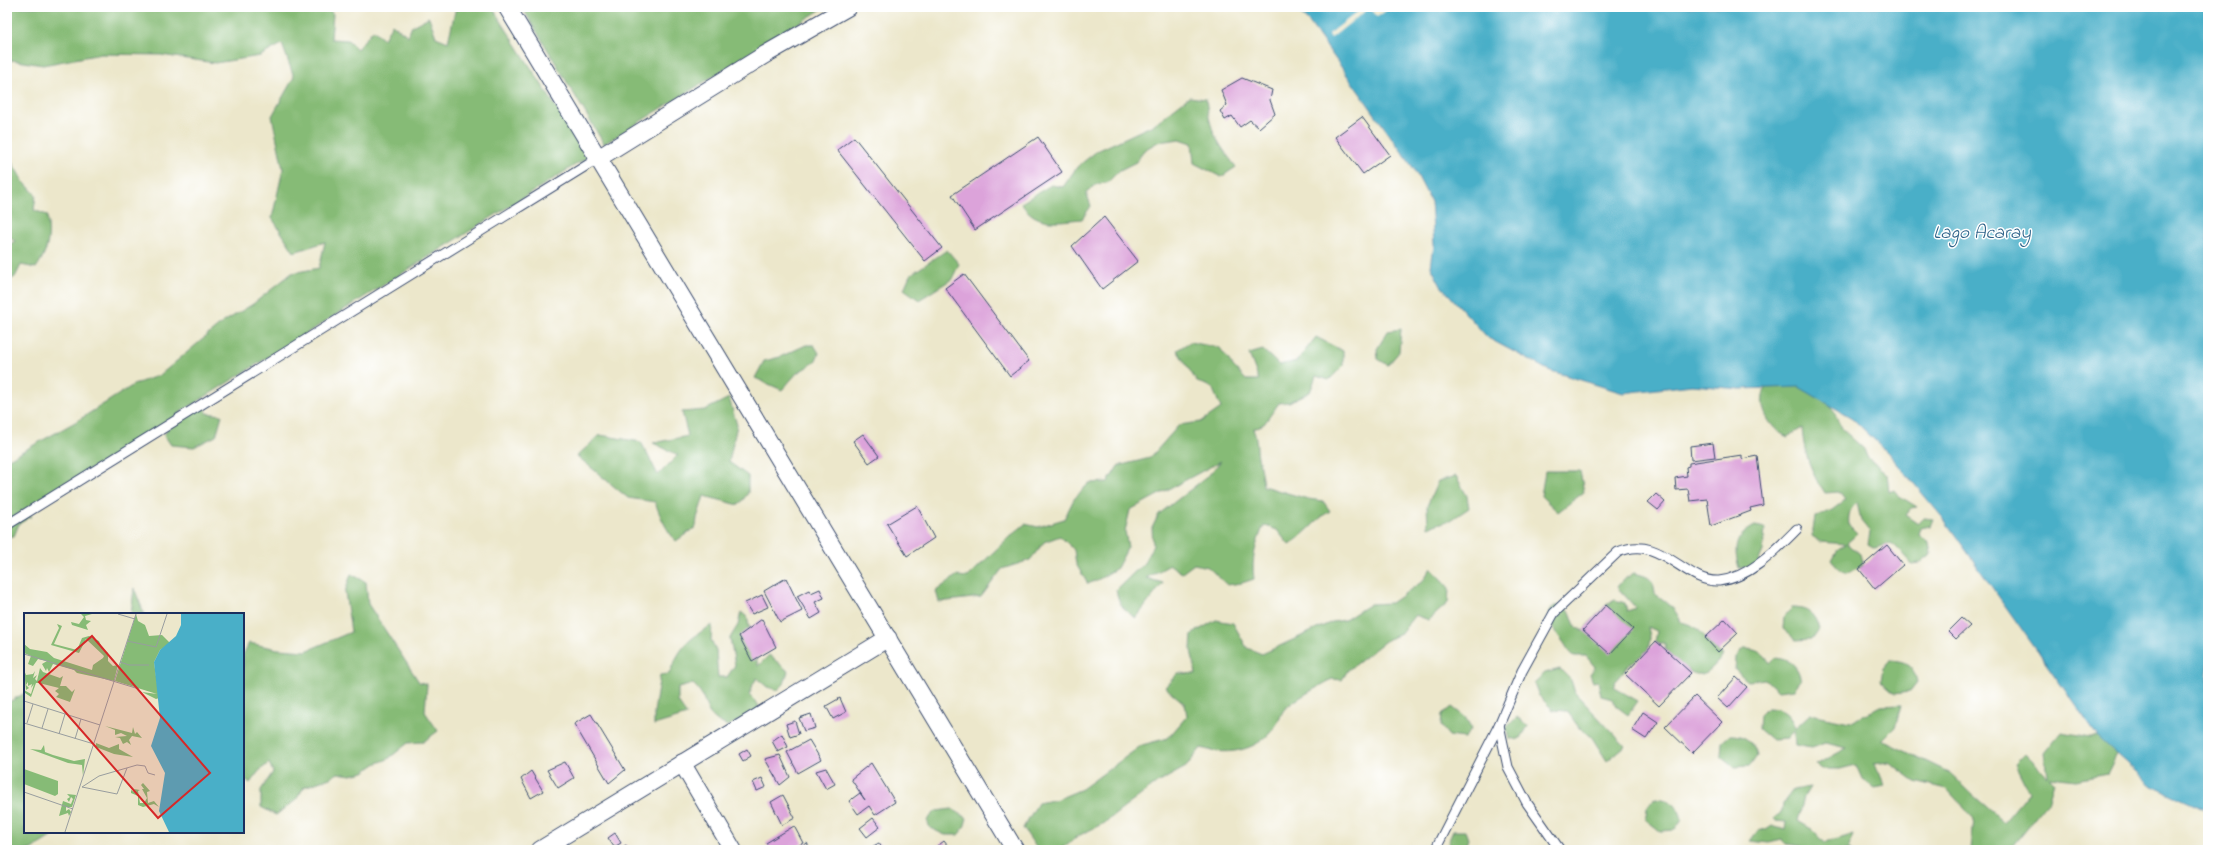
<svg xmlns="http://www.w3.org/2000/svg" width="2215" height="857" font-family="'Indie Flower',sans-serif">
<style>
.forest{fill:#86bb76;stroke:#50756a}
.water{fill:#49afc8;stroke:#326f93}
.pier{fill:#ece7cb}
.building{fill:#dca3da}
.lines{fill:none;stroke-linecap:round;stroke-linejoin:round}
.service-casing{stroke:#3a4b6e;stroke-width:11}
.minor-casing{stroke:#3a4b6e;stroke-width:19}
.service{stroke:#fff;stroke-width:9}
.minor{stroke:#fff;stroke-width:17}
.labels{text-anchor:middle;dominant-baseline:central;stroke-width:3;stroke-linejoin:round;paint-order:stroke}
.water-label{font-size:19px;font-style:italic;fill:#2d6288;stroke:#fff}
.inset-road{fill:none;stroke:#989d9f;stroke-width:1}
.view{fill:#d62828;fill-opacity:0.15;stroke:#d62828;stroke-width:2}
.inset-edge{fill:none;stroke:#1b2f5e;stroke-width:2}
</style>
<rect width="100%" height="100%" fill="#fff"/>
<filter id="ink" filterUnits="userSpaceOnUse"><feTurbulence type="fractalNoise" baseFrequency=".025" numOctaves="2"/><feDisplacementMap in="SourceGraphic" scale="8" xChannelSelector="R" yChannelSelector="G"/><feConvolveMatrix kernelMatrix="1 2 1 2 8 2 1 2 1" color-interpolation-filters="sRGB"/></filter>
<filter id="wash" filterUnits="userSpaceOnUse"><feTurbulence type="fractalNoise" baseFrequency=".012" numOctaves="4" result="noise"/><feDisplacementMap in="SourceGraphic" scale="16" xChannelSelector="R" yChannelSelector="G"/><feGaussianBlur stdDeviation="0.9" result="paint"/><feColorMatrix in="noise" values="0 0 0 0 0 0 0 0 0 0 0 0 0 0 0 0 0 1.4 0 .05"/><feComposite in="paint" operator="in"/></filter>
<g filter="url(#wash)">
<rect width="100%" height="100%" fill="#ece7cb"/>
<g class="forest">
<path d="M7,7H327L333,14L331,39L348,40L357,49L373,30L384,39L392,24L408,36L412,26L429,17L436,37L448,42L456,7H492L588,157L176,415L207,406L206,413L222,415L216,436L194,447L171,445L164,435L174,418L7,521V460L77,421L135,384L160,375L222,323L253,304L292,273L319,268L325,242L294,252L272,218L283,169L272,116L294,77L282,44L260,56L215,63L161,55L101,54L43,65L11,60L7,62Z"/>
<path d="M522,7H825L604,144Z"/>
<path d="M1189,97L1206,99C1210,132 1217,142 1236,167L1221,177L1194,163L1192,143L1180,139L1158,142L1144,150L1136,162L1120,170L1107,183L1097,184L1086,192L1091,206L1082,219C1056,221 1037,227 1021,203L1051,185L1063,187L1077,167L1097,151L1153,125Z"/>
<path d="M7,154L23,181L36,195L34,210L47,215C50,238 49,249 36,268L21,265L15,277L7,282V246L15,241L7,235Z"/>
<path d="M947,250L959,264L952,279L919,300L904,289L910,275Z"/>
<path d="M1401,329L1399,352L1388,365L1378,359L1377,349L1388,331Z"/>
<path d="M1316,337L1343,351V366L1329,380L1316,376L1310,392L1289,402L1279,403L1264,424L1253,429C1258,442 1256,445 1258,457C1260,467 1262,476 1263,486L1308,499L1323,501L1330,511C1315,520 1305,535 1289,545L1277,530L1264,525C1256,543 1251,559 1254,579L1242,583L1227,585L1208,567L1194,564L1182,573L1170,565L1146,578L1163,583L1136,618C1123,610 1119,604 1116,590L1144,563L1153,545L1152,528L1159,514L1208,476L1221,461L1130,510L1125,531L1128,547L1117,568L1101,578L1088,584L1076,564L1074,550L1060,536L1044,542L1030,560L1002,569L981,597L939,602L936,591L956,576L968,577L1008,538L1025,524L1038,527L1064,519L1074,499L1089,483L1108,482L1118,466L1150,458L1179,425L1201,422L1221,408L1212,387L1197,382L1177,350L1190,342L1220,348L1233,366L1246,380H1259L1249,354L1263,350L1279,365L1297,361Z"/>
<path d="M806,345H814L819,353L815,362L797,373L782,390L755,378L764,361L780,357Z"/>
<path d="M1773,379L1818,389L1831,406L1843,430L1864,449L1867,457L1887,474L1889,492L1894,490L1898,495L1917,507L1911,508L1905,515L1918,524L1924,518L1933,519L1930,526L1921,528L1919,535L1929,543L1931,554L1920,563L1912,564C1904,557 1900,549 1891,543L1875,548L1868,544L1870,532L1861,521L1857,502C1849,510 1848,515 1849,526L1857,534L1847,543L1860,554L1863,566L1847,573L1840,570L1832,560L1838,549L1846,544L1821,542L1812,536L1815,517L1832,510L1845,500L1839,492L1825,493C1811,471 1804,455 1802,428L1788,437C1772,431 1760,412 1763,395C1764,390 1770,383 1773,379Z"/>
<path d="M729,398L737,425L729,462L748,476V493L739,505L704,496L697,518L696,527L676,541C666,530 660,516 655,502L628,498L577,456L600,435L641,442L658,475L678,455L653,443L688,436L682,412L705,410Z"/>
<path d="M1545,471H1580L1584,492L1558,512L1541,496Z"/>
<path d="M1456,476L1467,496L1469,508L1451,520L1428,527L1427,506L1438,481Z"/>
<path d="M26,513L32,516L19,524L14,536L7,537V525Z"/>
<path d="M1755,526L1765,528L1763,551L1756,567L1739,568C1733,547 1735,536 1755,526Z"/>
<path d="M1431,568L1449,588L1448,603L1429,620L1415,615L1399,635L1388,639L1348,670L1342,680L1332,679C1322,685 1289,702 1283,711C1281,714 1280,719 1278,722C1262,750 1230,757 1201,748L1186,767L1157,783L1104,823L1076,837L1060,850H1038L1023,828L1038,803L1058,799L1082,789L1142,745L1168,738L1187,716L1185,704L1165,687L1178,673L1196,674L1191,650L1192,634L1216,620L1233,623L1247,648L1262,654L1332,622L1345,620L1370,604L1391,603L1423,581Z"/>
<path d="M1634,573C1649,577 1653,577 1655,594C1666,601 1676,609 1681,622C1707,628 1703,643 1723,655C1699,689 1689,672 1665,649V643H1655L1657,631L1648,627L1650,638L1648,650L1629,665L1614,682L1615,688L1638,701L1628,715L1616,706L1612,699L1601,696L1598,681L1593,682L1590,674L1595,667L1586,656H1574C1569,652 1567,648 1564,643C1554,629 1550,629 1550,611L1554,606L1563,605L1570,612L1576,628L1583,630L1606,605L1615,600L1625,603L1627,611L1636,608L1617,587L1623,580Z"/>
<path d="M351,574L366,582L368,604L419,682L427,684L425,712L438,731L423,742L408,743L388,759L375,764L364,772L351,775L338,773L330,778L304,787L296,800L276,815L261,807V790L273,772L269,763L259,771L250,783L243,777V655L249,643L278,649L306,651L351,632L345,592Z"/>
<path d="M134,588L143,611L145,614H131Z"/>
<path d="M1792,608C1808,608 1815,614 1819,629L1812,639L1796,640L1783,629L1784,616Z"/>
<path d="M741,612L747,617L758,666L769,655L788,671L784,684L778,690L767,687L757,678L753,684L750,696L758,704L759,711L728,726C723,724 718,722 714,718C703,709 708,697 693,684L678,688V702L687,715L654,725V712L660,675L669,674C680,647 687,640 712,625L711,640L716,650L718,677H727L735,665L730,638L738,625Z"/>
<path d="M1744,649C1754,649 1766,652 1769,663L1774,658C1790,659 1797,664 1801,680L1794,689L1778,691L1765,679L1748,681L1735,670L1736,657Z"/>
<path d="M1890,660C1907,661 1913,665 1917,682L1910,691L1895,693L1881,681L1883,668Z"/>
<path d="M1560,669L1571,680L1575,693L1625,746L1607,761L1591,736L1580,729L1567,711L1553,710L1539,696L1534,683L1545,673Z"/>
<path d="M25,693V832H59L30,850H7V703Z"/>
<path d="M1901,705L1895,727L1882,740L1950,773L1974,796L2004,822L2029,792L2015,764L2025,754L2047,776L2044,753L2061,732L2090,737L2106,736L2121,746L2107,774L2076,780L2049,777L2054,782L2048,802L2009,850H1971L1974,819L1947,789L1915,781L1889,762L1873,764L1880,773L1884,786L1874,788L1862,779L1856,765L1840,769H1821L1816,765L1847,748L1825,743L1811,748L1795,745L1794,730L1787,739L1772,740L1759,729L1760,715L1767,708C1783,708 1790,714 1795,728L1810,714L1850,722L1880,706Z"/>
<path d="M1452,707L1465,717L1472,729L1464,738L1449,736L1441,726L1442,715Z"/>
<path d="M1517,717L1528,726L1521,738L1509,739L1506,728Z"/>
<path d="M1730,735C1745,735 1753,741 1757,756L1750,766L1734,767L1721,756L1722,742Z"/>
<path d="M1810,787L1804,797L1798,821L1813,830L1825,843L1853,834L1849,846L1852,850H1806L1801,846L1786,844L1782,840L1769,843L1750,841L1759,829L1766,830L1772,826L1785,830L1786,822L1776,821L1774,818L1782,812L1783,803L1793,790Z"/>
<path d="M1655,798C1671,799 1679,805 1682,820L1675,830L1660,831L1646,820L1647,807Z"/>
<path d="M952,809L967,818L964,828L958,835H945L930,828L927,820L936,811Z"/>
<path d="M1453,831H1465L1468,839L1465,847L1458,850H1449V840Z"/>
</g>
<path class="water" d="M1293,7H2208V811L2153,786L2098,737L1943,518L1888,453L1852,418L1799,387L1740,389L1692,385L1623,393L1548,370L1488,338L1441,286L1431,267L1434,245L1431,202L1414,169L1309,22Z"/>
<path class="pier" d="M1364,7H1391L1377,17L1369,8L1331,38L1329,34Z"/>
<g id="blocks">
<g class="building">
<path d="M1242,78L1272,90L1270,100L1275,114L1259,128L1250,120L1240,127L1232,116L1225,120L1220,111L1227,105L1221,90Z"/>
<path d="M1362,117L1390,155L1363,174L1335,137Z"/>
<path d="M854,137L942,248L925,261L837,150Z"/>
<path d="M1038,137L1062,172L975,230L952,195Z"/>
<path d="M1104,217L1138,261L1102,289L1072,246Z"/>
<path d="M964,274L1029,361L1010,376L945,288Z"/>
<path d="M863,434L879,456L869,463L853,441Z"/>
<path d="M1713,443L1715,457L1691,460L1690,446Z"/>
<path d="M1742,455V459L1757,456L1763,505L1750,508L1751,511L1711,526L1707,499L1690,501L1688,489L1676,490L1675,478L1687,476L1686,467L1689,466V463Z"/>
<path d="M1656,494L1665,502L1658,510L1648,502Z"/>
<path d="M917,506L934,538L907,556L887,524Z"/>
<path d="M1887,545L1903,565L1875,589L1859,569Z"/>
<path d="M786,578L802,611L780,622L764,591Z"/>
<path d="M820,589L824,598L815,602L821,613L811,619L797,596L809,590L811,593Z"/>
<path d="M762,595L768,607L752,614L745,603Z"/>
<path d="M1606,605L1633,629L1610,654L1583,630Z"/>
<path d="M1961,618L1970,626L1956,639L1948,631Z"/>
<path d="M762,619L776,647L752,661L739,636Z"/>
<path d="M1725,619L1738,633L1718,652L1705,638Z"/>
<path d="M1656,641L1691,673L1659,706L1625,674Z"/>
<path d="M1736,677L1747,687L1728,708L1717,698Z"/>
<path d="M1695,696L1722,722L1692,753L1665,727Z"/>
<path d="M840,698L846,712L833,719L826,706Z"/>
<path d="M1643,712L1658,722L1646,739L1632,730Z"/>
<path d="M591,714L625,770L609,783L574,724Z"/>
<path d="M811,714L815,728L804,731L799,718Z"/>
<path d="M795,721L799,734L790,737L786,724Z"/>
<path d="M782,734L788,747L778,752L772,741Z"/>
<path d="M809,740L821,760L798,773L787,752Z"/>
<path d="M747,749L751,756L743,761L739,754Z"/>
<path d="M780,755L790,777L780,785L765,759Z"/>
<path d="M565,762L574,778L558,788L547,770Z"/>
<path d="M871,763L895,802L875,815L869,806L858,814L849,801L860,793L865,800L851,779Z"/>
<path d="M826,768L835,784L826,789L816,771Z"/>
<path d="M531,771L543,791L531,798L521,779Z"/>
<path d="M762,778L766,787L757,791L753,782Z"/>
<path d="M783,795L795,818L782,825L771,802Z"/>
<path d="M873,818L880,827L867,837L860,828Z"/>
<path d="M794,826L803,843L791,850H771L766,843Z"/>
<path d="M615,833L621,843L614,847L608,838Z"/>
<path d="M944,841L951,850H937L935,848Z"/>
<path d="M807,843L811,850H797Z"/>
<path d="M879,843L883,850H866Z"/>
<path d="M626,845L629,850H618Z"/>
</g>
</g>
</g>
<g filter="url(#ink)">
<use href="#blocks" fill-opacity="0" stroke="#3a4b6e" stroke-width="1"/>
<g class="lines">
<defs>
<g id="service">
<path d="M7,525L597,159"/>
<path d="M1499,725L1508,767L1527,803L1560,850"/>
<path d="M1435,850L1499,725L1522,671L1554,613L1618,552C1661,533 1684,583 1719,581C1750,578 1777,549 1797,529"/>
</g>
<g id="minor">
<path d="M507,7L1015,850"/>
<path d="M597,159L766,54L848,7"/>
<path d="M682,763L733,850"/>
<path d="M540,850L888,638"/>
</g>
</defs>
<use href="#service" class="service-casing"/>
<use href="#minor" class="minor-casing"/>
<use href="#service" class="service"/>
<use href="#minor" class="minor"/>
</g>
</g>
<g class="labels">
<g class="water-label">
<text x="1982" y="233">Lago Acaray</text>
</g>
</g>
<g transform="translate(24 613)">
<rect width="220" height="220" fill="#ece7cb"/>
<path d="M57,1H68L61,3L62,7L67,8L62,12L64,17L48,12L47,9L55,11L60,4ZM112,1L114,8L121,12L125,23L138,22L146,30L136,37L130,49L135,85L132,86L118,79L133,81L91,68ZM33,11L38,13L30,31L53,37L58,25L65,23L75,28L79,37L84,40V48L89,53L94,52L90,68L53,60L50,57L29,51L25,59L23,55L22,58L18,51L23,48L14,46L9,53L4,51L7,43L0,40V31L6,36L23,39L30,45L68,57L69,52L79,45L80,43L62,26L55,40L27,32L35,15ZM16,55L19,59L36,65L39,63L36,73H42L48,79L51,76L46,89L32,84L35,81L31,78L35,75L15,70H12L7,84L1,80L0,77L7,81L10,71L7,75L8,71L4,73V69L2,72L5,75L2,77L0,57L2,62L9,61L11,58L9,65L13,62L11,66L13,68ZM81,113L108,120L109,114L111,121L113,119L118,125L108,123L105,127L107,132L103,129L99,131L96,125L91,124L103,123L97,120L91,122V117ZM72,130L85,135L95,131V136L109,144L90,141L72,134ZM20,132L21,139L29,142L50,148L61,146L59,163L58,152L44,150L6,136L17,137ZM0,156L34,168V181L31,183L0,171ZM119,170L126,178L123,179L124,190L130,188L135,194L130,191L119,194L114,192V183L107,180V177L112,180L110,176L116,177L114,178L116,190H120L123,185L118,176H120L117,172ZM43,181L52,182L48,194H42V198L45,196L47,199L45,203L44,200L35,203L39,188L47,191L49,186L47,184L45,189L43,186L46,184Z" fill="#86bb76"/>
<path d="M157,1H220V219H145L135,198L141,160L127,133L136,105L130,49L136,37L152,23L157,12Z" fill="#49afc8"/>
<path class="inset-road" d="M94,1L111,6M103,28L132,34L143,1M0,41L115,76M96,49L105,52H125M0,88L76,112M0,110L70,131M3,110L9,91M18,115L24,96M35,121L41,101M51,126L57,106M58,174L75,163L113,152L121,153L124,160L131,162M58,174L93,181L103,155M0,179L49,196M41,219L112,1"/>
<path class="view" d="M68,23L186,160L134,205L15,69Z"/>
<rect width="220" height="220" class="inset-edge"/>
</g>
<rect width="2215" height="857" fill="none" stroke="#fff" stroke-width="24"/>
</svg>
